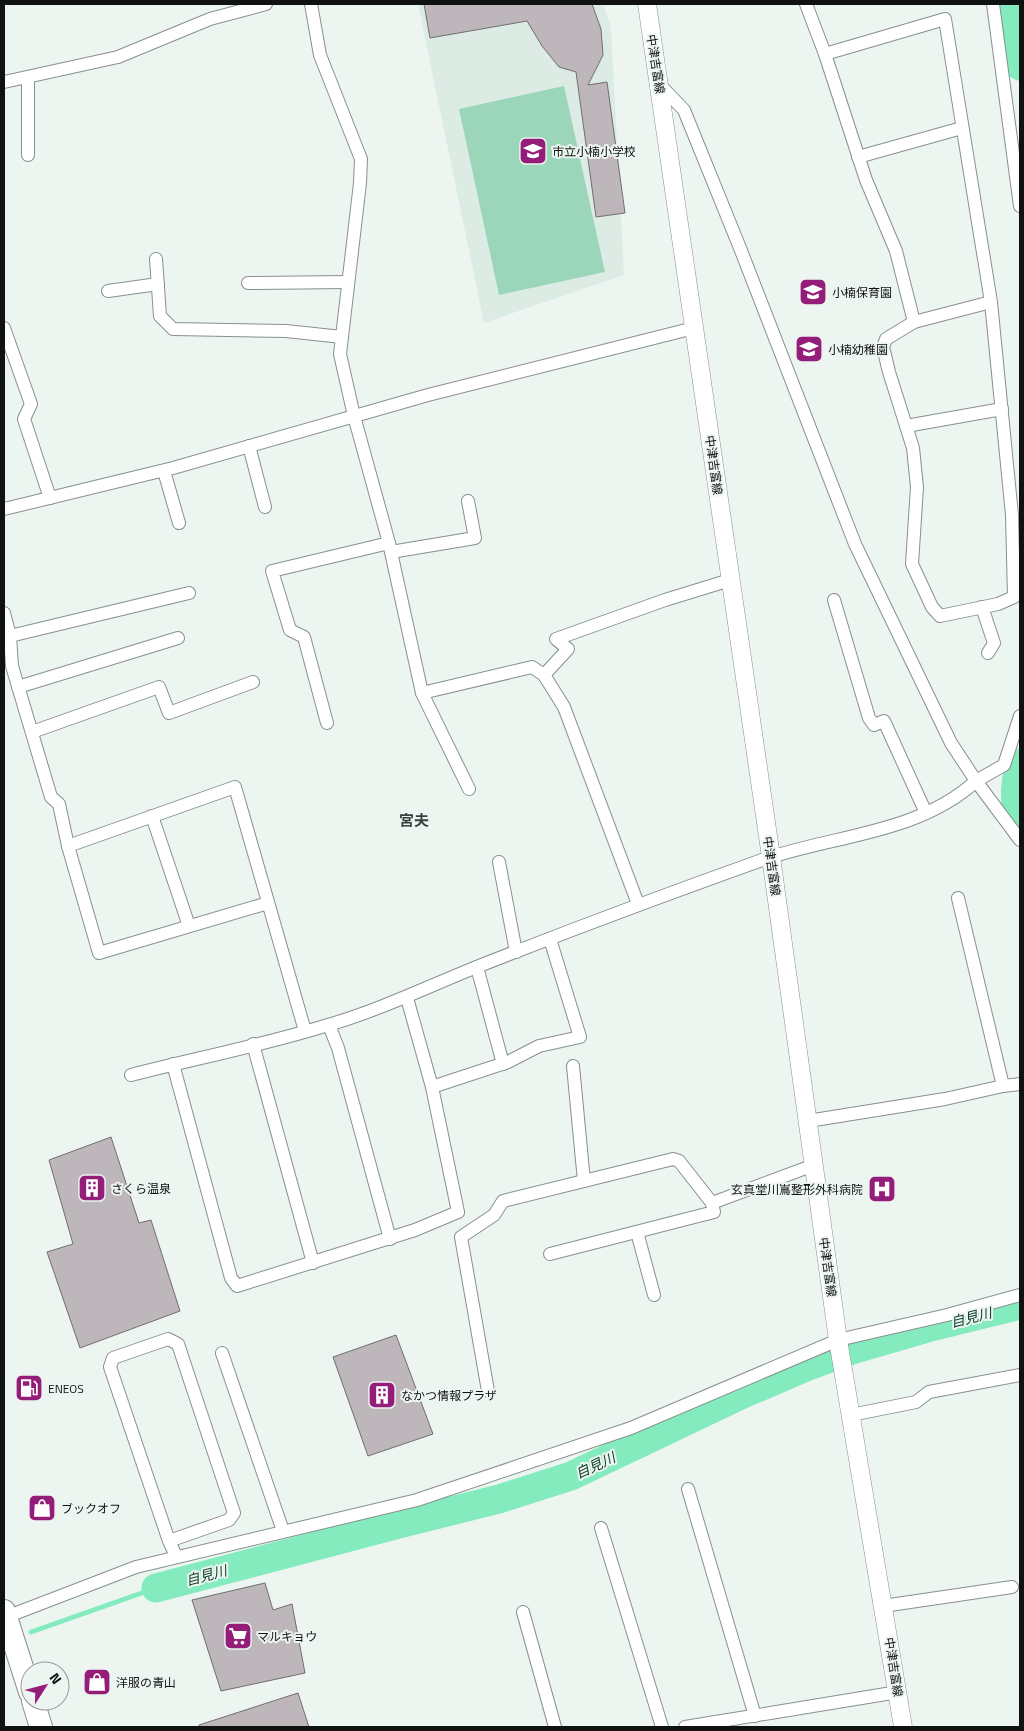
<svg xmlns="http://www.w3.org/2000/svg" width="1024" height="1731" font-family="'Titillium Web','Noto Sans JP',sans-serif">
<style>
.built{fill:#dcece4}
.green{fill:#9cd6ba}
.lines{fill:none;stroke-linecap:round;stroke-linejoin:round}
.stream{stroke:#83ebbe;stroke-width:5}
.river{stroke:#83ebbe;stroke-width:29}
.building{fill:#bdb6ba;stroke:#736c70}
.street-casing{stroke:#88908c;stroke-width:14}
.secondary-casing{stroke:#88908c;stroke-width:19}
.highway-casing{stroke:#88908c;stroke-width:24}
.street{stroke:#fff;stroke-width:12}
.secondary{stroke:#fff;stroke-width:18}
.highway{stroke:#fff;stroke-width:22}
.labels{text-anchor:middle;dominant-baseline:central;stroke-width:4;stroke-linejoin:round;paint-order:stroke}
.street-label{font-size:12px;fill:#0f1210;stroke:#edf5f1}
.poi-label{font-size:12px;fill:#0f1210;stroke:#edf5f1;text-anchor:start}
.water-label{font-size:14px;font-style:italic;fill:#0b3a29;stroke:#edf5f1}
.quarter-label{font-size:15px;font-weight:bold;fill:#3a403d;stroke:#edf5f1}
</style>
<rect width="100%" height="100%" fill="#edf5f1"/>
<path class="built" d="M418,4H603L611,28L624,275L484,323Z"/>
<path class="green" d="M564,86L605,272L499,295L459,109Z"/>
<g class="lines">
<path class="stream" d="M31,1632L156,1588"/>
<g class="river">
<path d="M1008,4L1020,66"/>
<path d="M1020,763C1015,780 1013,802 1020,818"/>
<path d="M156,1588L399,1524L499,1499L571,1476L743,1394L806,1367L855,1349L927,1328L1020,1305"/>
</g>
</g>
<g class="building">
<path d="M424,4H592L601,29L603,55L588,85L607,82L625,213L596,217L576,72L559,67L542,46L527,21L430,38Z"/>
<path d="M111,1137L139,1223L151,1220L180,1311L80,1348L47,1252L73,1244L49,1160Z"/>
<path d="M396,1335L433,1434L368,1456L333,1357Z"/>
<path d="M265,1583L273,1610L292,1604L305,1673L221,1691L192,1600Z"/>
<path d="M298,1693L309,1727H199V1725Z"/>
</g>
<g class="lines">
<defs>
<g id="street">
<path d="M311,4L320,55L361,159L360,183L340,354L354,416L389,543L422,693L532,667L544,675L564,707L638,904"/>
<path d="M806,4L825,54L866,180L896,251L914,322"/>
<path d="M993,4L1020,206"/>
<path d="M825,54L945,19L991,302L1012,515L1014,597L998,604L940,616L932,607L912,564L917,487L913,448L889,372L883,347L886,339L914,322L991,302"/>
<path d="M28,77V155"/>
<path d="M4,82L118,57L210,19L266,4"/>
<path d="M858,157L962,128"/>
<path d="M156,259L160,316L173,329L286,331L342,337"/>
<path d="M248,283L348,282"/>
<path d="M108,291L158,284"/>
<path d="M4,328L31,404L24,419L50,498"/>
<path d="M906,426L1002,409"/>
<path d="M249,446L265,507"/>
<path d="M164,471L179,523"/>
<path d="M4,509L173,468L428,395L694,328"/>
<path d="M391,552L475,538L468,501"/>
<path d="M834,600L869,718L874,725L884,721L926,813"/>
<path d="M982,607L994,643L988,653"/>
<path d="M4,613L10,636L12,666L51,797L59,804L68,846"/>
<path d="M10,636L189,593"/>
<path d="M544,675L568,649L556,639L665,600L730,580"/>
<path d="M18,687L178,638"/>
<path d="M422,693L469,789"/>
<path d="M1020,716L1004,765L976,781L1020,840"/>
<path d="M327,723L304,637L290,630L272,571L389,543"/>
<path d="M32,732L159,687L169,713L253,682"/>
<path d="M152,816L189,926"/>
<path d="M499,862L516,952"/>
<path d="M958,898L1003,1086"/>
<path d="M268,903L99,953L68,846L235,787L305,1031"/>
<path d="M477,967L503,1064"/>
<path d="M329,1025L338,1048L390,1239"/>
<path d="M253,1044L313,1263"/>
<path d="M173,1064L231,1278L237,1286L415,1230L458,1212L432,1087L407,998"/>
<path d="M573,1066L584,1181"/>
<path d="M131,1075C197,1058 264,1045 328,1025C380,1010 429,986 479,966C573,929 667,894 762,860C833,835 918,834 976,781L951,743L855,544L740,248L684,110L659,84"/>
<path d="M432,1087L508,1062L539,1046L580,1037L550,939"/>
<path d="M808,1121L945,1099L1003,1086L1020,1084"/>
<path d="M637,1232L654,1295"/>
<path d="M550,1254L714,1212L712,1203"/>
<path d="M222,1353L283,1531"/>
<path d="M488,1391L461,1237L494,1215L503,1201L673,1159L679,1161L712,1203L814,1165"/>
<path d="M851,1415L916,1402L929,1392L1020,1375"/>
<path d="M688,1489L755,1716"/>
<path d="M601,1528L662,1727"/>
<path d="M169,1541L229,1520L234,1513L178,1344L168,1339L113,1358L110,1367L169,1541L176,1556"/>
<path d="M883,1606L1012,1587"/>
<path d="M523,1612L555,1727"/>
<path d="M6,1617L136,1567L417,1500L631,1428L838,1340L947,1315L1020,1295"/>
<path d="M685,1727L898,1692"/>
</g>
<path id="secondary" d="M647,4L771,857L838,1340L903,1727"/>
<g id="highway">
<path d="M4,1611L30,1692"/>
<path d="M33,1701L41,1727"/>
</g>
</defs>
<use href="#street" class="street-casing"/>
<use href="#secondary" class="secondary-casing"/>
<use href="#highway" class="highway-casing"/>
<use href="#street" class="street"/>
<use href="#secondary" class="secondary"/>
<use href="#highway" class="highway"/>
</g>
<defs>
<symbol id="school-square" viewBox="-11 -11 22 22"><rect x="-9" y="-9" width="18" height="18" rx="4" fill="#941d7a" stroke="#edf5f1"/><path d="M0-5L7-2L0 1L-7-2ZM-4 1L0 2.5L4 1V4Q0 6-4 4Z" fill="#fff"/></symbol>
<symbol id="building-square" viewBox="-11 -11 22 22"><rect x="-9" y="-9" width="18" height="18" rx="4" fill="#941d7a" stroke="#edf5f1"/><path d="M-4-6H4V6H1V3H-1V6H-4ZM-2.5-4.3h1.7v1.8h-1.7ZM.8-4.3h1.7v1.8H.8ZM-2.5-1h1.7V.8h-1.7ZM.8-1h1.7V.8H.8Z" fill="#fff"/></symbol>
<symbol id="hospital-square" viewBox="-11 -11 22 22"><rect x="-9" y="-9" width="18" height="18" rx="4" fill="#941d7a" stroke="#edf5f1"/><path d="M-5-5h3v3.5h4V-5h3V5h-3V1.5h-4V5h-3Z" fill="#fff"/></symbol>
<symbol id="fuel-square" viewBox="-11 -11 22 22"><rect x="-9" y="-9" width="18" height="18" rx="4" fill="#941d7a" stroke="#edf5f1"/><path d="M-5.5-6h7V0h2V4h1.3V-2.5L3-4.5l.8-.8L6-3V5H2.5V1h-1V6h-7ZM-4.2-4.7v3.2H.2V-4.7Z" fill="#fff"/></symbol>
<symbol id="shop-square" viewBox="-11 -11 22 22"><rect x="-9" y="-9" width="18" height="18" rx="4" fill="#941d7a" stroke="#edf5f1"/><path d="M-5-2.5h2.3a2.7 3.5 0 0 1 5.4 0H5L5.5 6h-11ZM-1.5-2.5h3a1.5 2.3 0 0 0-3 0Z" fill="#fff"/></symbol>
<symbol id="supermarket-square" viewBox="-11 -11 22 22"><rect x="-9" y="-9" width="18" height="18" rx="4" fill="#941d7a" stroke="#edf5f1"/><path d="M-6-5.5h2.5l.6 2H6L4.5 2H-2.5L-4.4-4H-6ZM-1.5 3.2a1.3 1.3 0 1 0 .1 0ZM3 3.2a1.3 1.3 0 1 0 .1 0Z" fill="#fff"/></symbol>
</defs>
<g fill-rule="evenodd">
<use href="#school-square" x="517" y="135" width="32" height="32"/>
<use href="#school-square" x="797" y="276" width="32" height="32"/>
<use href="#school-square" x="793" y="333" width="32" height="32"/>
<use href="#building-square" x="76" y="1172" width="32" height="32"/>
<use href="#hospital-square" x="866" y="1173" width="32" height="32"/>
<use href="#fuel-square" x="13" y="1372" width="32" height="32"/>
<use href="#building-square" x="366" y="1379" width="32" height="32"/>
<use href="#shop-square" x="26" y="1492" width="32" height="32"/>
<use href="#supermarket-square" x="222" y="1620" width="32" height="32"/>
<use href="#shop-square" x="81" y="1666" width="32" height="32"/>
</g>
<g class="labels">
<g class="street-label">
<text transform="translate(656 64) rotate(81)">中津吉富線</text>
<text transform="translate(714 465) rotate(82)">中津吉富線</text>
<text transform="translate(772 866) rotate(82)">中津吉富線</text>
<text transform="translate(828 1267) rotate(82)">中津吉富線</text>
<text transform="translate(894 1667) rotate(81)">中津吉富線</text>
</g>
<g class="poi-label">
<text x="552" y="151">市立小楠小学校</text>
<text x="832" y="292">小楠保育園</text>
<text x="828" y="349">小楠幼稚園</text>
<text x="111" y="1188">さくら温泉</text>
<text x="863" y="1189" text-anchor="end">玄真堂川嶌整形外科病院</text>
<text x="48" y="1388">ENEOS</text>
<text x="401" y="1395">なかつ情報プラザ</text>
<text x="61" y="1508">ブックオフ</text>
<text x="257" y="1636">マルキョウ</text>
<text x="116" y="1682">洋服の青山</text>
</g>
<g class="water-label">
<text transform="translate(971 1317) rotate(-14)">自見川</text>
<text transform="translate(595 1465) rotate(-25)">自見川</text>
<text transform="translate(206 1575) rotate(-15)">自見川</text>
</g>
<g class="quarter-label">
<text x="414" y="820">宮夫</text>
</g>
</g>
<rect width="1024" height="1731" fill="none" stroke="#0f1210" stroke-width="10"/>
<g transform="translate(45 1686) rotate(54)"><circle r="24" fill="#edf5f1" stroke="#949a97"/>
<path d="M0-4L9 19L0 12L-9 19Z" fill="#941d7a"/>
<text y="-8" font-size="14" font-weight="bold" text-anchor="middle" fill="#0f1210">N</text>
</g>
</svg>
